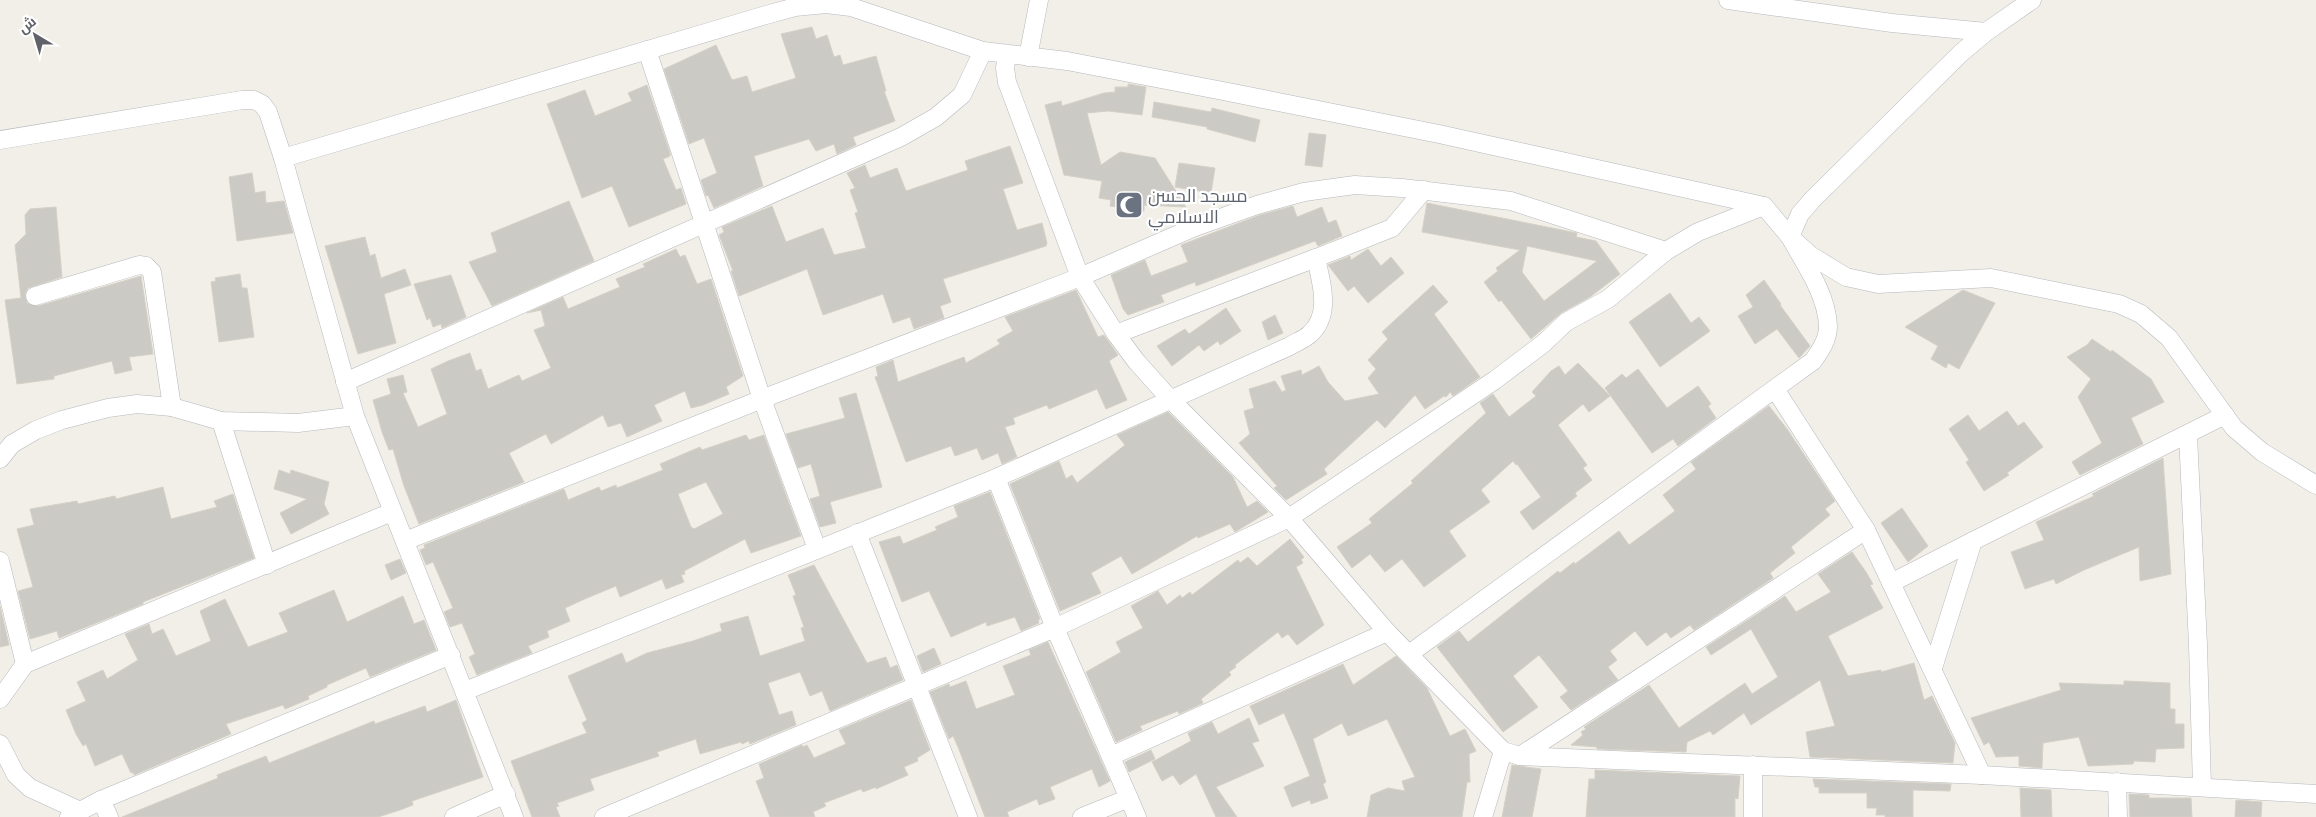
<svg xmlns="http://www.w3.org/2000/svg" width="2316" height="817" font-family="Manrope,Cairo,sans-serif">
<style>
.building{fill:#cccac5;stroke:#d6d1c6;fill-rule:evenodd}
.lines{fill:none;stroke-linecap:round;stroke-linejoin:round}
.minor-casing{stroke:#b5b8bc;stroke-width:19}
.minor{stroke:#fff;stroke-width:18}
.labels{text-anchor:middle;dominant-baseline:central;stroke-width:4.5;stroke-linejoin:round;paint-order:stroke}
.worship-label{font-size:18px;fill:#5b616d;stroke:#fff;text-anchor:start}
</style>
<rect width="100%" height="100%" fill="#f1efe8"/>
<g class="building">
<path d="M812,27L816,39L827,35L834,57L840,55L843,65L876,56L886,91H884L895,121L853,137L856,145L837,154L834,144L816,151L809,139L754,156L763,186L714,208L708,195L706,196L701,180L717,173L704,138L689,144L664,69L716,45L732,80L747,76L752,92L796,78L781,34Z"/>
<path d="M1128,84L1146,87L1142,115L1108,111L1087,113L1101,165L1120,152L1155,158L1186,207L1144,205V211L1110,206L1111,200L1099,198L1102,181L1064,175L1045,105L1061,101L1062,106L1104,93L1115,92V87H1128Z"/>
<path d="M647,85L670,153V156L663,159L676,190L681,188L686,204L629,227L612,186L582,198L547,104L585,90L595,116L632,101L628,93Z"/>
<path d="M1154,102L1211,112L1212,108L1260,120L1255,142L1207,129V127L1152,117Z"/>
<path d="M1309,133L1326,135L1322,167L1305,165Z"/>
<path d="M1010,146L1023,183L1003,189L1017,230L1042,223L1047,243L1046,246L943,279L951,302L940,306L944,318L914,329L910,317L893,323L883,294L823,315L807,269L739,296L731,271H733L719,235L724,232L722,227L772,206L786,242L823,228L834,255L866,248L855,213L858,212L850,190L855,188L847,173L865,165L870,178L897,168L906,191L968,170L965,161Z"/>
<path d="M1179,163L1215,168L1211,193L1175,187Z"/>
<path d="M252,173L255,193L265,191L266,203L284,201L293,233L237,241L229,177Z"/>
<path d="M569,201L594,261L492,306L469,262L497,252L491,233Z"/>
<path d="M1427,203L1577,233L1576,237L1596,241L1620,274L1590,297L1561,313L1531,339L1501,300L1499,302L1484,282L1498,271L1496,268L1520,250L1422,232ZM1527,246L1597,261L1544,301L1522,272Z"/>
<path d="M1293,206L1297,217L1322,207L1328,223L1336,220L1342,236L1318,246L1315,241L1196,286L1195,282L1161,295L1164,302L1128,315L1123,309L1111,275L1145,260L1151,276L1188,262L1181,245L1260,215Z"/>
<path d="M56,207L62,277L28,288L25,294L27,303L38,306L141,276L153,354L129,357L132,370L115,374L112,361L54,376V379L17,384L5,300L21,298L15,245L26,234L25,215L30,209Z"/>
<path d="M365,237L370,256L375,254L381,278L405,269L411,285L384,294L396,343L358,354L325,246Z"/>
<path d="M676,249L680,257L685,255L697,284L711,279L743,376L726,387L729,394L703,405L691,408L685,391L654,405L662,421L627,437L621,423L608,427L603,415L551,444L546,434L509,453L524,482L419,524L404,486L393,449L389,450L382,432L373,400L391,394L387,379L403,375L407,392L403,393L418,427L447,414L431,369L448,361L470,353L476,371L481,369L488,389L519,375L522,381L551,368L534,330L545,326L541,310L527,313L563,297L568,309L620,287L616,279L645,267L643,264Z"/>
<path d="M1368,249L1381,266L1391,257L1404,273L1368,303L1354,286L1348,291L1328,265L1350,256L1351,260Z"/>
<path d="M240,274L242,288H247L254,337L219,342L211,282L216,281L215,278Z"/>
<path d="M451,275L466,317L442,328L441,324L433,327L430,318L427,320L414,284Z"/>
<path d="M1764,280L1781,304L1780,305L1810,346L1799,358L1777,329L1755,344L1738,316L1753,307L1746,295Z"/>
<path d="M1433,285L1448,302L1434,314L1480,377L1453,396L1450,392L1446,397L1444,396L1425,409L1415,395L1385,428L1377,420L1324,469L1327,474L1286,500L1274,488L1277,486L1239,443L1250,434L1244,411L1254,408L1249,389L1275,381L1282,392L1286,390L1281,376L1301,370L1302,375L1319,366L1328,382L1345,401L1379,394L1368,378L1376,369L1368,360L1388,339L1382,332Z"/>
<path d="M1076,290L1098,337L1104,335L1118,355L1109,361L1127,400L1106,409L1097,389L1049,409L1047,405L1013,418L1015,424L1005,427L1017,457L1002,464L998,453L982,460L977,448L955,456L951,446L906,462L875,377L878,376L876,367L893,360L898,382L964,357L966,363L1000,344L997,340L1013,331L1005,317Z"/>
<path d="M1963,290L1995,303L1959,369L1948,363L1946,368L1931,359L1938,346L1905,327Z"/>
<path d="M1670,293L1691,323L1699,317L1710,331L1660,367L1629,322Z"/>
<path d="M1226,308L1241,331L1220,345L1218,341L1204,351L1199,345L1172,366L1157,346L1185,329L1189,334Z"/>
<path d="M1275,315L1283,333L1268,340L1262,322Z"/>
<path d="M2092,339L2111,352L2112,350L2151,379L2164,402L2131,418L2143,444L2080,475L2072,462L2102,443L2078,397L2091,379L2067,357L2087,345Z"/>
<path d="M1578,363L1610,396L1589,412L1583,404L1558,425L1587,465L1583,468L1592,480L1575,493L1577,496L1533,530L1520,512L1541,497L1517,464L1516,465L1513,461L1481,490L1490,502L1449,531L1466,556L1424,587L1402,559L1385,572L1370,554L1352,568L1337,547L1372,523L1369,519L1413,483L1411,481L1486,413L1480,403L1493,394L1509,417L1536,396L1532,392L1551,371L1559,366L1565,375Z"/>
<path d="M1638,369L1667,408L1698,386L1711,404L1708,406L1716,418L1678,446L1673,439L1652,453L1605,388L1622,374L1626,378Z"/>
<path d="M856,393L882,487L830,502L836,523L820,527L810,499L820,496L811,464L798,468L786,434L845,418L839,398Z"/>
<path d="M1769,406L1787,429L1835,501L1825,509L1830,515L1791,547L1795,553L1770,573L1773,578L1694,630L1690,625L1671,638L1666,632L1647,646L1635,631L1610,651L1617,660L1608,667L1618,680L1571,710L1560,697L1568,691L1539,655L1513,676L1538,707L1503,732L1437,647L1459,631L1468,642L1558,571L1560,573L1574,562L1575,564L1619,531L1629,545L1675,511L1663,495L1696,469L1691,462Z"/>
<path d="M2007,411L2018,426L2024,422L2043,447L2007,473L2009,475L1984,491L1966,462L1969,460L1949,429L1968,415L1979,431Z"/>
<path d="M1168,412L1233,477L1247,507L1257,501L1268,512L1235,532L1230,524L1198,538L1197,536L1132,574L1121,556L1091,573L1101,593L1060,611L1010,484L1059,461L1066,479L1072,475L1077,483L1125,445L1117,435Z"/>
<path d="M746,435L749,440L764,435L801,536L751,553L745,539L684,571L685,574L681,575L684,582L666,589L662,579L620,597L616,586L587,598L565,608L570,621L547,631L549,637L528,646L532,653L477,675L469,657L475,654L462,623L450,627L444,612L453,608L433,562L426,565L420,550L425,548L424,545L564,489L568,500L599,487L601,491L616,485L617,488L663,470L660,464L700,447L702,450ZM706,482L723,514L694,529L691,527L678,494Z"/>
<path d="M2163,458L2171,574L2140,581L2139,547L2084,570L2056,584L2054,579L2025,589L2011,552L2044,540L2036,522L2094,496L2092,494Z"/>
<path d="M279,470L290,474L291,470L329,482L324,504L329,514L291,534L280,513L307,499L274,489Z"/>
<path d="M163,487L171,519L217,507L214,501L233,494L254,558L143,602V604L59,638L57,631L30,639L18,591L33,587L17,529L34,525L30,509L77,501L78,504L115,496L116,499Z"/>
<path d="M990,492L1040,619L1038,620L1039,623L1021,631L1015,617L987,626L986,622L951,637L929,591L902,602L879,542L900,536L903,544L937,530L935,527L958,517L954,506Z"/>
<path d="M1902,508L1928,546L1908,562L1881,523Z"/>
<path d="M1290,539L1304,557L1301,560L1303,563L1296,567L1324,625L1297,645L1288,634L1282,638L1278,632L1235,665L1236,667L1229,672L1231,675L1201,699L1203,703L1179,714L1178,711L1140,726L1142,730L1116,742L1086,672L1121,652L1116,642L1143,628L1131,606L1158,591L1167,605L1180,595L1182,598L1190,592L1192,595L1238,560L1240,563L1248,557L1257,566Z"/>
<path d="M1852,552L1866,572L1873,584L1870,585L1883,608L1828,636L1848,676L1881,670V672L1914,663L1924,700L1932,696L1955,743L1953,763L1810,757L1806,732L1835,726L1820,680L1751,725L1744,713L1713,735L1710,731L1687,742L1686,752L1597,749V747L1571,745L1583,735L1581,732L1586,729L1584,727L1649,685L1679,728L1745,683L1752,694L1778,677L1751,629L1711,655L1706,647L1785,596L1796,612L1831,592L1818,574Z"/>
<path d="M400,559L406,573L391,580L385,565Z"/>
<path d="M814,565L867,663L886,657L890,668L897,665L903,680L830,711L822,691L810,696L800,672L768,683L779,715L792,711L796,725L750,744L749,741L742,744L741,742L700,754L696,739L657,752L659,756L590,779L594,790L557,803L559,806L556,807L560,817H532L511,761L587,733L582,723L587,720L568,676L622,653L626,663L647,653L693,641L722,631L720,624L748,616L760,656L805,641L801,628L804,627L793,596L796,595L788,575Z"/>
<path d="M334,590L347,622L403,596L414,624L424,620L436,650L370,677L366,668L327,685V687L308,696L309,699L285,709L283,705L226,724L231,734L134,775L133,772L131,773L122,754L95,766L86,744L83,746L76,734L66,710L86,701L77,682L103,670L107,679L138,660L125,634L149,624L152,634L163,629L176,656L211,641L200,611L225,599L248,647L288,632L279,613Z"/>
<path d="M0,606L9,645L0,647Z"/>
<path d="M1048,642L1110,781L1099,787L1092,769L1050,787L1055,799L1039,805L1037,799L1007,812L1009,817H985L958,747L953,736L949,739L930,692L949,684L950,687L966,681L976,709L1015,695L1003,666L1031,655L1029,650Z"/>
<path d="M934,648L941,664L923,672L917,656Z"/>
<path d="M1396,656L1427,688L1450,736L1465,729L1476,751L1469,754L1470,782H1467L1462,817H1367L1371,795L1388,788L1405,791L1402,781L1415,777L1387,719L1348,736L1342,723L1313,739L1326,782L1323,784L1328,798L1311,804L1310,800L1292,807L1284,787L1310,776L1296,741L1284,713L1259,725L1250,706L1343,664L1353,685Z"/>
<path d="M2124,681L2170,683V709H2175V724H2184V748L2156,749L2155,762L2134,761L2133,764L2088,766L2079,737L2043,743L2042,768L2019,766V756L1996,757L1989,742L1984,745L1971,718L2061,690L2059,683L2124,685Z"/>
<path d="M456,700L483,777L412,801L413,805L400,810L378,817H122L218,778L217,775L266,756L269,763L374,721L375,724L425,706L427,712Z"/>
<path d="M911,700L930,750L917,758L918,761L904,767L908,775L876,789V787L863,792L861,789L824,803L826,806L813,812L815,817H770L756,781L764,778L759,764L802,745L803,747L807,745L814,758L846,744L839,730Z"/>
<path d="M1249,718L1259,741L1252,743L1264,766L1216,787L1237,817H1216L1196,774L1180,785L1173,775L1162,781L1152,762L1191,741L1188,733L1212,722L1218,734Z"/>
<path d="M1151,750L1155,759L1129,772L1125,762Z"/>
<path d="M1512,765L1541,769L1532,817H1502Z"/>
<path d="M1595,770L1740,776L1738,799L1735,798V817H1586L1589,779H1595Z"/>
<path d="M1813,779L1951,784L1950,791L1913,790V817H1885V815H1876L1877,808H1867V793H1819V787H1815Z"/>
<path d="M2020,788L2051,790L2052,817H2021Z"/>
<path d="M2129,794L2149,795V798H2191L2192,817H2130Z"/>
<path d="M2236,800L2262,802L2261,817H2235Z"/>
</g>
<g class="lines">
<defs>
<g id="minor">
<path d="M1728,0L1892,23L1986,32"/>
<path d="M647,50L762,399L817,549"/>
<path d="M1007,55L1005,68L1007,82L1080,277L1116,334L1136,361L1170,399L1289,518L1387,632L1503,751L1520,756L1982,775L2316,794"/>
<path d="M1028,57L1039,0"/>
<path d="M0,140L242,100H254L262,104L268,112L283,158L355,416L514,817"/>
<path d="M283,158L766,15L795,7L826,4L851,7L983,51L1067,61L1218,90L1439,134L1764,206L1790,237L1810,255L1846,277L1878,284L1991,278L2119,304L2141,314L2169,338L2234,428L2262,452L2316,485"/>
<path d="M35,296L139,265L146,266L152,272L172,407"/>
<path d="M1116,334L1316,258"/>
<path d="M345,382L901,137L936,117L962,95L983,51"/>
<path d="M1775,389L1866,530L1982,775"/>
<path d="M221,421L267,565"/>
<path d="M2188,435L2198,645L2202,787"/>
<path d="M0,459L12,444L36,430L62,420L108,408L137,404L172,407L221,421L298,423L355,416"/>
<path d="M996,478L1055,628L1137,817"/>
<path d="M857,533L968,817"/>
<path d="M405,541L762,399L1080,277L1195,227L1257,205L1304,192L1355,185L1402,188L1511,201L1666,251"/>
<path d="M0,561L25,664L0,699"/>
<path d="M1891,583L1973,541"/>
<path d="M1409,654L1813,361C1820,351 1828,340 1828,326C1827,295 1805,264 1790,237L1800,214L1813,199L1961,53L1986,32L2032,0"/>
<path d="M25,664L392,512"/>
<path d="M1933,668L1973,541L2225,415"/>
<path d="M465,691L996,478L1290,346C1296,342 1305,339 1310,334C1332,314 1321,282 1316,258L1392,228L1424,190"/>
<path d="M0,744L16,775L30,788L80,811"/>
<path d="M1111,756L1387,632"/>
<path d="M1520,756L1866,530"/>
<path d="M2117,782L2118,817"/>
<path d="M101,800L109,817"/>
<path d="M69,817L101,800L451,655"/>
<path d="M454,817L506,794"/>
<path d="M604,817L1055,628L1289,518L1495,380L1544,343L1566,322L1608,299L1666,251L1698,232L1764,206"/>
<path d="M1082,817L1129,798"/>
<path d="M1483,817L1503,751"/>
<path d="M1753,817V765"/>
</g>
</defs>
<use href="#minor" class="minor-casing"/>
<use href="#minor" class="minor"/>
</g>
<defs>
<symbol id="mosque-square" viewBox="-11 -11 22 22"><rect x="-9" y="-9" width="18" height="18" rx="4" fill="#6b7280" stroke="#fff"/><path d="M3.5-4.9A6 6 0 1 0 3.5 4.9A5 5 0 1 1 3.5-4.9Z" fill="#fff"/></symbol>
</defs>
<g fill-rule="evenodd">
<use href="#mosque-square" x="1113" y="189" width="32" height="32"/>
</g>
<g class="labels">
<g class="worship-label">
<text x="1148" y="195">مسجد الحسن<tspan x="1148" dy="21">الاسلامي</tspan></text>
</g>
</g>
<g transform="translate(35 35) rotate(322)" stroke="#ffffff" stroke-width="4" paint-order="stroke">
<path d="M0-4L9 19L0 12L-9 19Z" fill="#5f6368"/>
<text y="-8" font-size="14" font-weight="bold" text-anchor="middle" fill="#5f6368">ش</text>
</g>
</svg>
